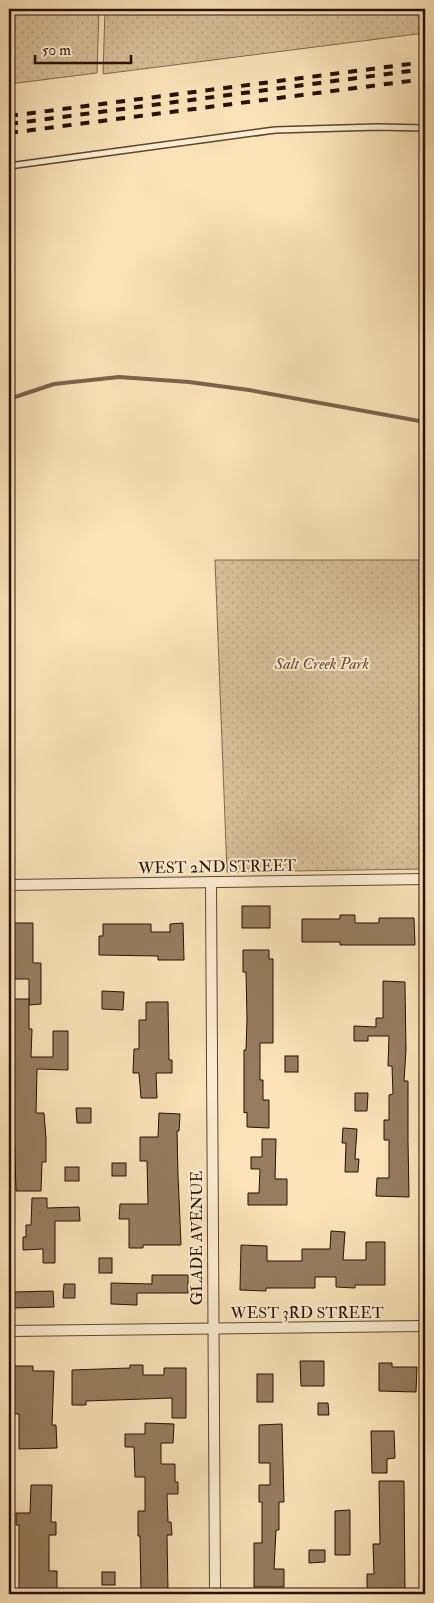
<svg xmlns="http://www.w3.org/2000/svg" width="434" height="1603" font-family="'IM FELL Double Pica',serif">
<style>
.park{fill:url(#park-dots);stroke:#80674d}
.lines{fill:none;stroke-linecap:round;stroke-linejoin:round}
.stream{stroke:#7c6349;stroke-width:4}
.building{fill:#967d60;stroke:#2a0f00}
.lane-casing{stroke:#5e442e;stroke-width:8}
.street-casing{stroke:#5e442e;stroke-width:12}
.lane{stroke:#fcedd2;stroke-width:5}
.street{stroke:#fcedd2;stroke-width:10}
.rail{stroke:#2a0f00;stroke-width:4;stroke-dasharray:9 9;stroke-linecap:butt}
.labels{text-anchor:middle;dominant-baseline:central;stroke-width:4;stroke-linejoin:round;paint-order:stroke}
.park-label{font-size:16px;font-style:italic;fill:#674d36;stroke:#fcedd2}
.street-label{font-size:16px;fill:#2a0f00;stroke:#fcedd2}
</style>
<defs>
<pattern id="park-dots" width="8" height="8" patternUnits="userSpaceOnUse" patternTransform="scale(1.25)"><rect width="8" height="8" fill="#d7bf9a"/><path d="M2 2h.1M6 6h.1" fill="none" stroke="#b9a383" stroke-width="1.8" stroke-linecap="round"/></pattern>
</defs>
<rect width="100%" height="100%" fill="#fae3b9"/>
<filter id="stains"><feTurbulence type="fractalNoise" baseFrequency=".004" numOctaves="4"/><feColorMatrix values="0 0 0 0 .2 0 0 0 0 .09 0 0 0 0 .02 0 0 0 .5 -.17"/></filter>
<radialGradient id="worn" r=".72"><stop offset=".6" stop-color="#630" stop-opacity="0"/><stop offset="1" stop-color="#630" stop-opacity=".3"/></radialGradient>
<g class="park">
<path d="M9,9H99L97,73L9,84Z"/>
<path d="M105,9H425V33L103,74Z"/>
<path d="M215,560H425V869L227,872Z"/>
</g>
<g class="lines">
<path class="stream" d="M9,399L54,384L119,377L189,382L249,390L425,422"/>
</g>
<g class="building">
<rect x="242" y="906" width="28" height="22"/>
<path d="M340,915H355V923H379V918H414L415,945H340V942H302V919H340Z"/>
<path d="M10,923H33V963H41V1004L29,1005V979H10Z"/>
<path d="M183,923L184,960H158V956L99,955V936H103V924H151V932H170V924Z"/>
<path d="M243,950H269V959H273V1043H260V1080H263V1100H269V1128L247,1127V1112L244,1113V1050H246L247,1019L246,972H243Z"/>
<path d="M383,981L405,982V986L406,1050L404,1081H408V1140L409,1197L376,1196L377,1178H389V1140H384V1120H389V1095L393,1094L392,1066H388L389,1036H368V1041H354V1026L376,1027V1018H383Z"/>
<path d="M102,991L124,992L123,1010L102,1009Z"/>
<path d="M11,999H29V1029H32L31,1057H53V1031H68V1070L37,1069L36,1113H44L46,1138V1162H42L41,1191H16L14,1123H11L12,1044H9V1006H11Z"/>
<path d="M146,1002H168L169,1060H172V1073H156L157,1098H141L139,1073H133L134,1049H139V1020H146Z"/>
<rect x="285" y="1056" width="13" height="16"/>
<path d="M355,1093H368L367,1111H355Z"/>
<path d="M76,1108H91V1123H77Z"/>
<path d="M159,1113L180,1114L179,1131H177L178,1175L181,1245H143V1248H129V1219H119L120,1204H148L147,1161H140V1137H158Z"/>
<path d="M343,1128L357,1129L355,1159H359L358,1172H345L346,1143H342Z"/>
<path d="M262,1139H276L275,1179H287V1205H248V1193H259L260,1169H251V1157H262Z"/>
<rect x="112" y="1163" width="14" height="13"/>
<rect x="65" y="1167" width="14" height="14"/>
<path d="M32,1198H47V1208L79,1207L80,1221H55V1263H43V1249L23,1250V1237H26V1225H31Z"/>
<path d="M331,1231L345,1232L343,1260H366V1242H385V1285H355V1288L336,1287V1277H315V1288H266V1291L240,1290L241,1245L267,1246V1261H302V1249H330Z"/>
<rect x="99" y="1258" width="13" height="15"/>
<path d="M152,1275H188V1293H137V1305L111,1304V1283L152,1284Z"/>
<path d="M64,1284H75V1298H63Z"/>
<path d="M53,1291L54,1307L13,1308V1292Z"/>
<path d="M300,1361H324V1386H301Z"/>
<path d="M379,1363H392V1367H417L416,1392L379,1391Z"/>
<path d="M130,1365H143V1375H164V1368H186V1418H172V1398L86,1401V1405H72V1370L130,1368Z"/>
<path d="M13,1366H33V1371H54L52,1425H56L57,1448L19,1449V1414H13Z"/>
<rect x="257" y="1374" width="16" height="28"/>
<path d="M318,1403H328L329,1415H318Z"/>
<path d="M145,1423L174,1424L173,1443H161V1464H175V1482H178V1494H167L168,1522H171L172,1535H167L168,1593H141L140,1536H138V1511H145V1477H135L134,1447H125V1434H145Z"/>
<path d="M282,1424L284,1502H279V1530H276L274,1569H284V1587H254V1543H262V1502H259V1485H270V1463H259V1425Z"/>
<path d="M371,1431H394L395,1458L387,1459V1473H372Z"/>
<path d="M379,1481H404L405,1591H367V1574H374L373,1544H380Z"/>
<path d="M31,1485H52L51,1522H56V1535H49V1571H57V1594H19V1525H16V1513H30Z"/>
<path d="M350,1510V1555H335V1511Z"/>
<path d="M309,1550H325V1562L309,1563Z"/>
<rect x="102" y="1572" width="13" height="13"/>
</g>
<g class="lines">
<defs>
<path id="lane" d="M9,166L275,130L377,127L425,128"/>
<g id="street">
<path d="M211,882L215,1594"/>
<path d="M9,885L425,879"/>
<path d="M9,1331L425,1326"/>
</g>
</defs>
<use href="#lane" class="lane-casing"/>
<use href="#street" class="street-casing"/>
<use href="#lane" class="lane"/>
<use href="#street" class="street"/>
<g class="rail">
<path d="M9,116L425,62"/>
<path d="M9,124L425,69"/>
<path d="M9,133L425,79"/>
</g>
</g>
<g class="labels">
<g class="park-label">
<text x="322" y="664">Salt Creek Park</text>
</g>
<g class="street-label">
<text transform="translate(217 867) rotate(-1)">WEST 2ND STREET</text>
<text transform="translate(197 1238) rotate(-90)">GLADE AVENUE</text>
<text x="307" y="1313">WEST 3RD STREET</text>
</g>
</g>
<rect width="434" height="1603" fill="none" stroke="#fae3b9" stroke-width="30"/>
<rect x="10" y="10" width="414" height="1583" fill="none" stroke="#2a0f00" stroke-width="2.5"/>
<rect x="15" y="15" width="404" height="1573" fill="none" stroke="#2a0f00"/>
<path d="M35 55v8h96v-8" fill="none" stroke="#2a0f00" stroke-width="2.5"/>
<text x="42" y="55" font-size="15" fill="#2a0f00" stroke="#fcedd2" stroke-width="4" paint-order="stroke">50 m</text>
<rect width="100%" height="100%" filter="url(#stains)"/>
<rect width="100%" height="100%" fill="url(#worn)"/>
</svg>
